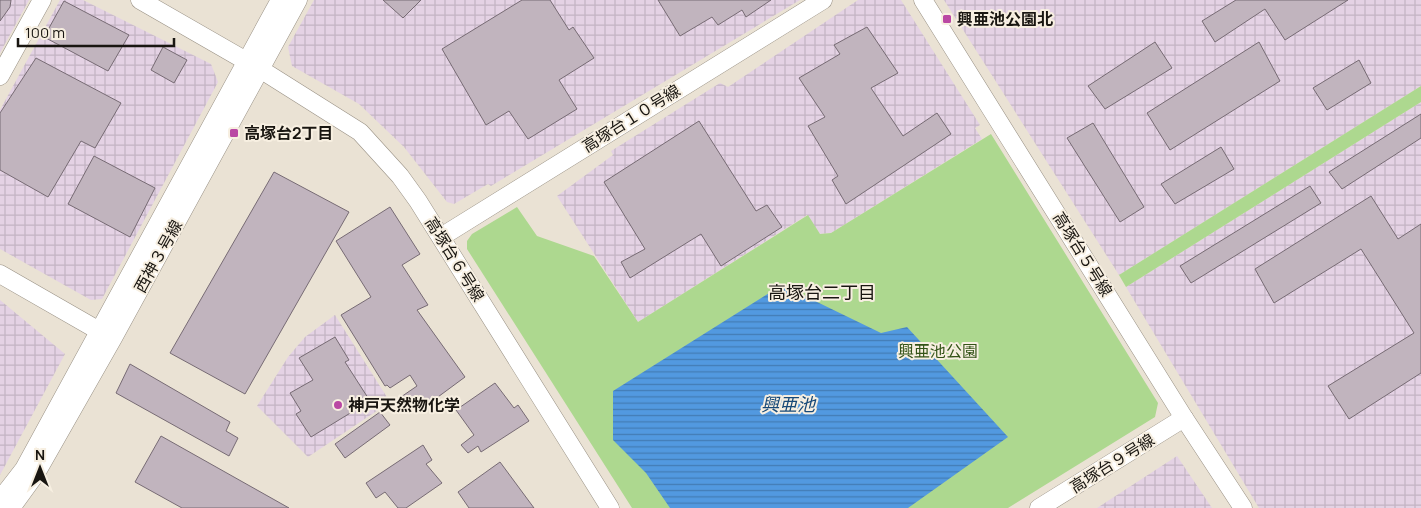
<svg xmlns="http://www.w3.org/2000/svg" width="1421" height="508" viewBox="0 0 1421 508" font-family="Manrope,'Noto Sans JP',sans-serif">
<style>
.industrial{fill:url(#industrial-grid)}
.green{fill:#add88f}
.water{fill:url(#water-rules)}
.building{fill:#c1b4be;stroke:#776b74}
.lines{fill:none;stroke-linecap:round;stroke-linejoin:round}
.secondary-casing{stroke:#989084;stroke-width:19}
.secondary{stroke:#fff;stroke-width:18}
.poi-dot{fill:#ba48a4;stroke:#f7efe1;stroke-width:2}
.labels{text-anchor:middle;dominant-baseline:central;stroke-width:4;stroke-linejoin:round;paint-order:stroke}
.poi-label{font-size:16px;font-weight:bold;fill:#191611;stroke:#f7efe1;text-anchor:start}
.street-label{font-size:16px;fill:#191611;stroke:#f7efe1}
.park-label{font-size:16px;fill:#335317;stroke:#f7efe1}
.neighbourhood-label{font-size:18px;fill:#191611;stroke:#f7efe1}
.water-label{font-size:18px;font-style:italic;fill:#174978;stroke:#f7efe1}
</style>
<defs>
<pattern id="industrial-grid" width="8" height="8" patternUnits="userSpaceOnUse" patternTransform="scale(1.25)"><rect width="8" height="8" fill="#e4d2e4"/><path d="M0 4h8M4 0v8" fill="none" stroke="#c3b4c3"/></pattern>
<pattern id="water-rules" width="6" height="5" patternUnits="userSpaceOnUse" patternTransform="scale(1.25)"><rect width="6" height="5" fill="#5299e0"/><path d="M0 2.5h6" fill="none" stroke="#437cb4"/></pattern>
</defs>
<rect width="100%" height="100%" fill="#eae2d4"/>
<g class="industrial">
<path d="M0,0H29L0,53Z"/>
<path d="M60,0H83L211,64L218,82L102,299L91,300L0,249V110Z"/>
<path d="M314,0H800L491,186L488,184L454,204L447,202L404,147L359,104L292,66L288,47Z"/>
<path d="M858,0H901L980,125L975,128L982,139L831,233L820,234L807,215L638,322L557,196L613,155L611,151L720,83L728,87Z"/>
<path d="M944,0H1421V86L1119,275Z"/>
<path d="M1421,102V508H1259L1126,287Z"/>
<path d="M0,300L65,354L0,475Z"/>
<path d="M335,315L390,402L308,457L257,406L288,357L305,337Z"/>
<path d="M1177,456L1212,508H1097Z"/>
</g>
<g class="green">
<path d="M1421,86V102L1126,287L1119,275Z"/>
<path d="M991,134L1158,403L1155,417L1008,508H632L467,249V241L472,234L517,207L537,236L594,256L638,322L808,215L820,234L831,233Z"/>
</g>
<path class="water" d="M782,285L881,333L907,327L1008,437L908,508H670L646,473L613,440V391Z"/>
<g class="building">
<path d="M0,0H11L10,7L0,21Z"/>
<path d="M383,0H421L403,18Z"/>
<path d="M522,0H550L569,30L573,27L594,58L559,80L577,109L528,139L509,111L486,125L442,49Z"/>
<path d="M658,0H771L746,17L742,10L718,25L712,17L680,36Z"/>
<path d="M1236,0H1348L1285,40L1265,9L1215,42L1202,21Z"/>
<path d="M64,1L129,35L108,71L44,37Z"/>
<path d="M867,27L898,73L871,88L903,136L937,113L951,134L846,204L832,180L838,176L808,126L825,117L799,78L840,54L834,45Z"/>
<path d="M1155,42L1172,68L1105,109L1088,86Z"/>
<path d="M1259,42L1280,81L1170,150L1147,113Z"/>
<path d="M163,47L187,60L174,83L151,70Z"/>
<path d="M36,58L121,103L95,148L81,141L48,197L0,170V113Z"/>
<path d="M1359,60L1371,83L1327,110L1313,88Z"/>
<path d="M1421,114V138L1342,189L1329,172Z"/>
<path d="M699,121L756,211L767,205L782,227L721,266L701,234L630,278L621,262L645,249L604,182Z"/>
<path d="M1093,123L1144,207L1120,222L1067,138Z"/>
<path d="M1221,147L1234,169L1175,204L1161,184Z"/>
<path d="M94,156L155,188L130,237L68,204Z"/>
<path d="M274,172L349,212L245,394L170,353Z"/>
<path d="M1310,186L1321,203L1191,283L1180,266Z"/>
<path d="M1371,196L1398,239L1421,224V373L1349,419L1328,386L1414,333L1361,249L1274,303L1255,269Z"/>
<path d="M390,207L420,254L402,265L428,305L417,310L465,377L423,408L417,398L404,407L398,399L417,386L410,375L390,388L387,385L385,386L341,315L371,297L336,241Z"/>
<path d="M335,337L349,360L345,362L370,401L311,437L296,414L301,411L290,393L313,380L299,358Z"/>
<path d="M130,364L230,422L226,431L238,438L229,456L116,393Z"/>
<path d="M495,383L514,408L518,405L529,421L481,452L478,446L468,453L461,445L474,435L456,410Z"/>
<path d="M380,412L390,425L345,458L335,444Z"/>
<path d="M161,436L289,508H182L135,482Z"/>
<path d="M423,445L432,460L426,464L442,483L406,508H398L385,492L376,498L366,483Z"/>
<path d="M500,462L534,508H469L458,492Z"/>
</g>
<g class="lines">
<defs>
<g id="secondary">
<path d="M140,0L260,69L360,132L400,176L418,201L610,508"/>
<path d="M923,0L1184,418L1243,508"/>
<path d="M0,76L42,0"/>
<path d="M441,237L823,0"/>
<path d="M0,274L108,336"/>
<path d="M0,500L24,469L280,0"/>
<path d="M11,508L35,475L113,338L298,0"/>
<path d="M1039,508L1184,418"/>
</g>
</defs>
<use href="#secondary" class="secondary-casing"/>
<use href="#secondary" class="secondary"/>
</g>
<g class="poi-dot">
<rect x="942" y="14" width="10" height="10" rx="2.5"/>
<rect x="229" y="128" width="10" height="10" rx="2.5"/>
<circle cx="338" cy="405" r="5"/>
</g>
<g class="labels">
<g class="poi-label">
<text x="957" y="19">興亜池公園北</text>
<text x="244" y="133">高塚台2丁目</text>
<text x="348" y="405">神戸天然物化学</text>
</g>
<g class="street-label">
<text transform="translate(631 118) rotate(-32)">高塚台１０号線</text>
<text transform="translate(1083 254) rotate(58)">高塚台５号線</text>
<text transform="translate(158 256) rotate(-61)">西神３号線</text>
<text transform="translate(455 259) rotate(58)">高塚台６号線</text>
<text transform="translate(1112 463) rotate(-32)">高塚台９号線</text>
</g>
<g class="park-label">
<text x="938" y="351">興亜池公園</text>
</g>
<g class="neighbourhood-label">
<text x="822" y="292">高塚台二丁目</text>
</g>
<g class="water-label">
<text x="788" y="404">興亜池</text>
</g>
</g>
<g transform="translate(40 468)" stroke="#f7efe1" stroke-width="4" paint-order="stroke">
<path d="M0-4L9 19L0 12L-9 19Z" fill="#191611"/>
<text y="-8" font-size="14" font-weight="bold" text-anchor="middle" fill="#191611">N</text>
</g>
<path d="M18 38v8h156v-8" fill="none" stroke="#191611" stroke-width="2.5"/>
<text x="25" y="38" font-size="15" fill="#191611" stroke="#f7efe1" stroke-width="4" paint-order="stroke">100 m</text>
</svg>
